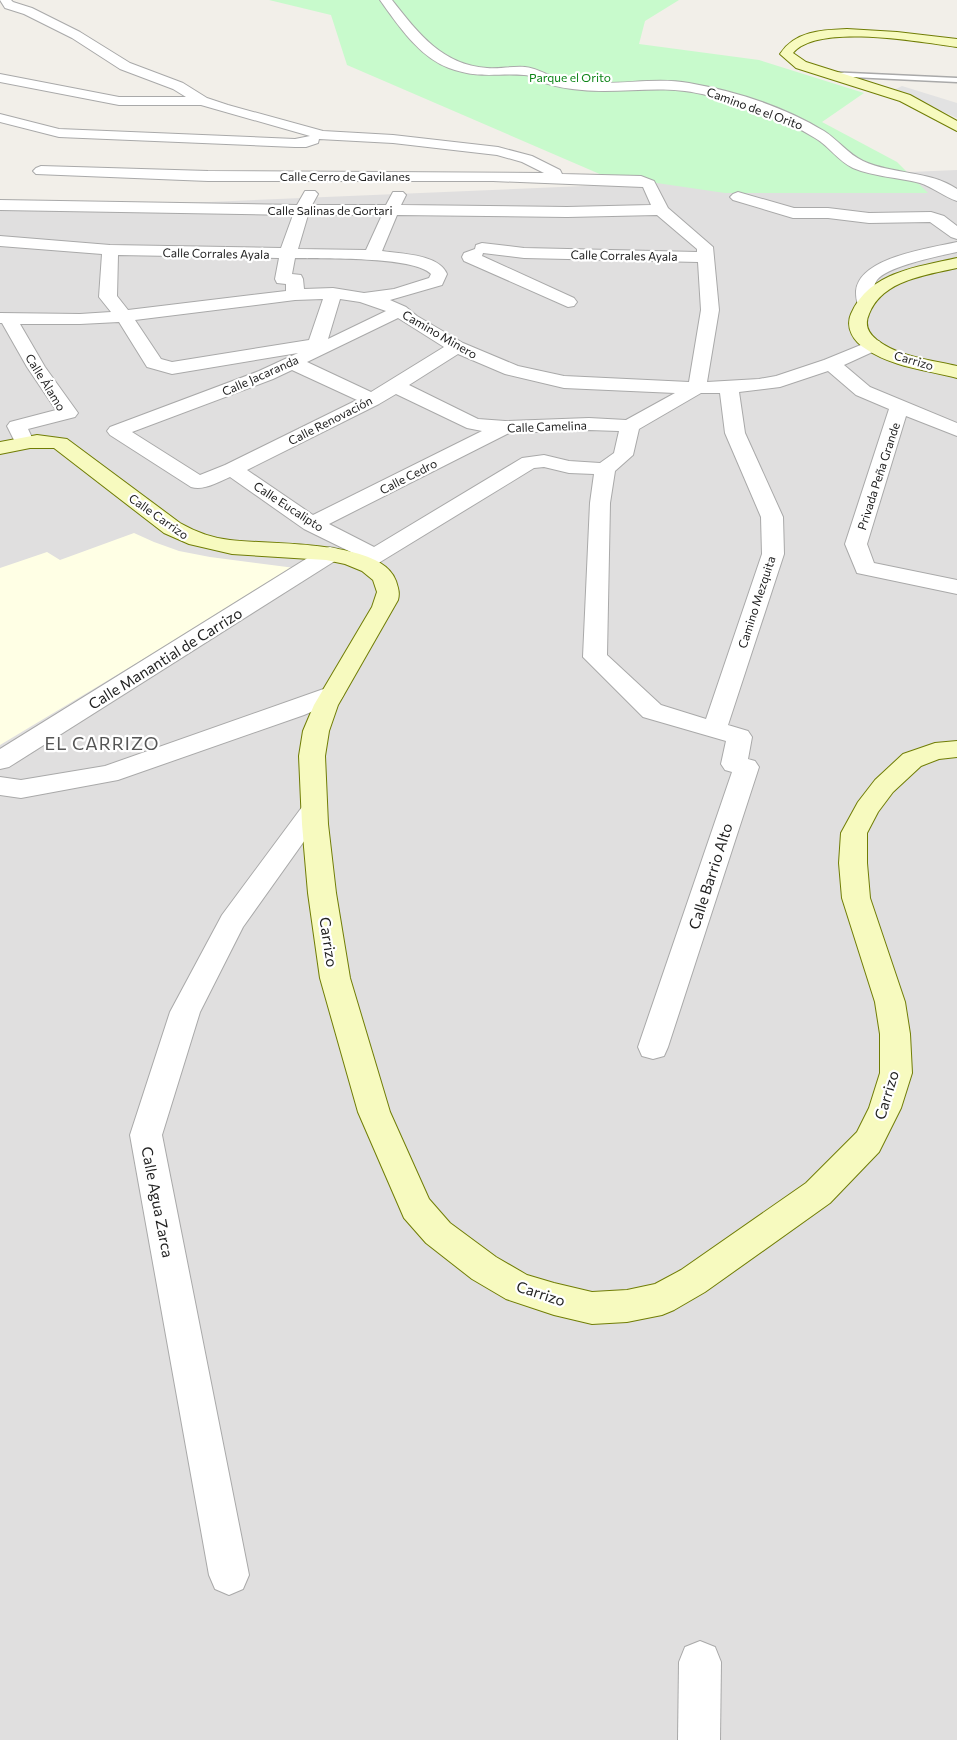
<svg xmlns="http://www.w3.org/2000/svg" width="957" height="1740" viewBox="0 0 957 1740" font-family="Commissioner,sans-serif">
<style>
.residential{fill:#e0dfdf}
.education{fill:#ffffe5}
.park{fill:#c8facc}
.parking{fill:#e2e2e2}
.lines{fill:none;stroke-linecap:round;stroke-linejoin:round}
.lane-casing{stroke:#a9a9a9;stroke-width:3}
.street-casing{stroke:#a9a9a9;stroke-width:2}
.secondary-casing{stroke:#707d05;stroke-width:2}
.lane{fill:#fff;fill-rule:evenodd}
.street{fill:#fff;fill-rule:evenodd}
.secondary{fill:#f7fabf;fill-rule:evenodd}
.labels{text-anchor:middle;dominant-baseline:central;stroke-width:4.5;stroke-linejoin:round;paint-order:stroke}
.far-park-label{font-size:12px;fill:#0c8416;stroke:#fff}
.far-street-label{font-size:12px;fill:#222;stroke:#fff}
.street-label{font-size:15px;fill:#222;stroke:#fff}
.quarter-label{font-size:18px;letter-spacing:1px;fill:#555;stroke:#fff}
</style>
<rect width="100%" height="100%" fill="#f2efe9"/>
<path class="residential" d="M957,170V1740H0V211Z"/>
<path class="education" d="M134,533L154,542L179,551L210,557L295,568L0,745V568L47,552L60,560Z"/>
<path class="park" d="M269,0H679L645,21L639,44L759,60L864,93L822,122L897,162L928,193H725L602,175L347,65L331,15Z"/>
<path class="parking" d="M902,86L957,103V118L894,90Z"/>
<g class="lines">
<defs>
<path id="lane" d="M828,72L957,78V82L831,76L827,74Z"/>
<g id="street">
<path d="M0,0H11L13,2L32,8L80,32L130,63L183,83L207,98L228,105L323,131L393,135L498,147L532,156L560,170L562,174L641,176L654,181L668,208L713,247L719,310L707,382L759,379L776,376L824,360L873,340L879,341L882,345L879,349L844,365L870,387L957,423V436L906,416L867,544L874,563L957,580V594L857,573L845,544L889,409L856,395L828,371L780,387L739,392L745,433L783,517L784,554L728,725L748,731L752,737L748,759L755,761L759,767L668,1047L664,1056L653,1059L642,1056L638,1047L732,772L725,770L721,764L726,741L643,717L583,657L590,503L594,474L569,473L544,467L534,468L372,567L364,569L356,567L353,562L359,556L304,529L230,477C218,482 204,491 191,487L110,435L107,431L110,427L259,371L298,353L172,374L147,367L119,322L80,324H20L45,367L78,413L75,417L28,429L34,442L31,446L24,448L17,446L7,426L10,422L56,410L27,367L2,323H0V313L80,314L111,312L99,297L102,254L0,246V236L110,245L281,248L293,215L0,210V200L297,205L305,191H315L318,194L312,205H386L393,192H403L406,195L401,205L567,207L651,205L643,187L493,181H208L36,174L33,171L36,168L41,166L208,171L544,173L522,162L497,155L393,143L319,139L318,143L306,147H295L59,137L0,122V114L59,129L295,139L310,136L201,105H119L0,82V74L119,97H186L173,89L120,69L72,38L24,14L5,8ZM308,215H382L366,250L298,249ZM397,215L567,217L657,215L697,249V252L524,248L482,243L476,245L475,249L464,253L462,257L464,261L568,307L574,306L577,302L574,298L482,256L483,253L524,258L698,262L701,310L689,382L564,376L518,366L463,343L417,316L406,307L390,300L442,285L447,274C439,254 401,254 382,251ZM118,255L279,258L275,279L277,283L286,284V291L128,310L117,296ZM295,258C322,259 414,256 431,274L429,278L394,289L364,293L333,288L304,289L303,279L301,275L292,274ZM323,299L309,340L172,362L161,359L135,320L295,300ZM340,299L360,302L386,311L328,339ZM398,318L444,347L371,392L307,362ZM458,354L505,374L564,388L675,393L626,420L589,418L505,421L478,419L409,385ZM292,370L357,400L225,465L200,475L132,432L273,379ZM701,393H720L725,433L761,517L762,554L706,719L661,705L607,655L610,503L615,471L633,455L639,429ZM396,394L467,428L482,431L313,515L247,470L379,404ZM589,430L619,431L614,453L600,463L569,461L544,455L522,458L374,547L329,524L509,433Z"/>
<path d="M380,0H392C418,33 442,65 487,68C500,69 512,66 525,67C535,68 544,73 553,77C563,80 573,82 583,82C619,86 653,77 689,83C735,91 784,107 824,131C838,140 848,154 863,161C893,175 929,170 957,189V201C944,197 933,187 920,183C898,177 874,177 853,168C838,161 829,146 815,138C781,117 741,103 702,94C659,84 624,94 582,90C569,89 557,87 545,83C538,80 531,75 524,75C495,73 479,79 449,68C419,57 398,25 380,0Z"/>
<path d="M738,192L794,208H828L869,213L931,212L944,216L957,226V239L951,237L930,222L869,223L828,218H793L733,200L730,197L733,194Z"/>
<path d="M957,242V252C939,256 888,266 877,280C871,288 876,298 871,306L865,307L859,306C856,301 856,296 856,291C859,257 931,248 957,242Z"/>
<path d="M330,547L338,549L341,554L338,559L9,767L0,769V749L322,549Z"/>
<path d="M332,686L341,689L344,694L341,699L304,715L118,780L21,798L0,795V777L21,780L105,766Z"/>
<path d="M314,800L323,803L327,809L243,927L200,1012L162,1135L249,1575L243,1589L229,1595L215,1589L209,1575L130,1135L170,1012L222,915L305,803Z"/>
<path d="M700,1641L715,1647L721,1662L720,1740H678L679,1662L685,1647Z"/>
</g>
<g id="secondary">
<path d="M847,29L897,32L957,39V47C921,42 817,23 793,53L806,62L910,95L957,121V131L900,101L796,68L780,54C795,31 822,30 847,29Z"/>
<path d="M957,258V268C926,275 882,280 869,314C864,325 868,333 877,340C899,357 931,360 957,366V378C927,370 892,367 866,349C854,342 845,328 851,314C869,272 917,267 957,258Z"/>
<path d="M37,435L67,439L180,523C196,532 212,538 230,540C267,545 382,539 396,581C398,588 400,592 398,600L338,705L329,731L325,756L328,824L336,893L350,978L390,1112L429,1199L450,1223L496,1257L527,1275L554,1283L592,1292L627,1290L655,1284L681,1270L806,1183L857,1132L869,1108L880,1073V1034L875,1002L842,898L839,863L841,833L858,802L875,780L903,754L935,743L957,741V757L939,759L921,766L893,792L878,812L867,833V863L870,898L905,1002L910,1034L912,1073L901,1108L879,1152L830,1203L705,1292L674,1310L662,1315L627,1322L592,1324L554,1315L506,1299L472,1279L426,1243L404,1218L358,1112L320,978L308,893L302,824L299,756L303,731L314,705L372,607L377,592L373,580L362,571L345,564L326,560L232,554L189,544L164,533L54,448H30L0,454V442Z"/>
</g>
</defs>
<use href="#lane" class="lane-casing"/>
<use href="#street" class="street-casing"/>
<use href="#secondary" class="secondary-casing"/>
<use href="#lane" class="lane"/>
<use href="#street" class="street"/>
<use href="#secondary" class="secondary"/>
</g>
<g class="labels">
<g class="far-park-label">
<text x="570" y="77">Parque el Orito</text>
</g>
<g class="far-street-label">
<text transform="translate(755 108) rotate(20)">Camino de el Orito</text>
<text x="345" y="176">Calle Cerro de Gavilanes</text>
<text x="330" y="210">Calle Salinas de Gortari</text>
<text transform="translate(216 253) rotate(1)">Calle Corrales Ayala</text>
<text transform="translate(624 255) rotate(1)">Calle Corrales Ayala</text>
<text transform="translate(440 334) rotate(30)">Camino Minero</text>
<text transform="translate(914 360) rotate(16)">Carrizo</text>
<text transform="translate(260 375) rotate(-24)">Calle Jacaranda</text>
<text transform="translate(46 382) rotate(58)">Calle Álamo</text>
<text transform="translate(330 420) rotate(-27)">Calle Renovación</text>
<text transform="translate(547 426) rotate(-2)">Calle Camelina</text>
<text transform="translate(408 476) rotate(-27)">Calle Cedro</text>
<text transform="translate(878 476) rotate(-72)">Privada Peña Grande</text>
<text transform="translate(289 506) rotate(33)">Calle Eucalipto</text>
<text transform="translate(159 516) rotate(35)">Calle Carrizo</text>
<text transform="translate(756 602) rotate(-72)">Camino Mezquita</text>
</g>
<g class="street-label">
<text transform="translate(165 658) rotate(-32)">Calle Manantial de Carrizo</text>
<text transform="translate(710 876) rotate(-72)">Calle Barrio Alto</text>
<text transform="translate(329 942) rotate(81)">Carrizo</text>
<text transform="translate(886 1095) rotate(-73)">Carrizo</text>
<text transform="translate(158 1202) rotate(79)">Calle Agua Zarca</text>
<text transform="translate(541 1293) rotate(18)">Carrizo</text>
</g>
<g class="quarter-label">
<text x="102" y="743">EL CARRIZO</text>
</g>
</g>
</svg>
